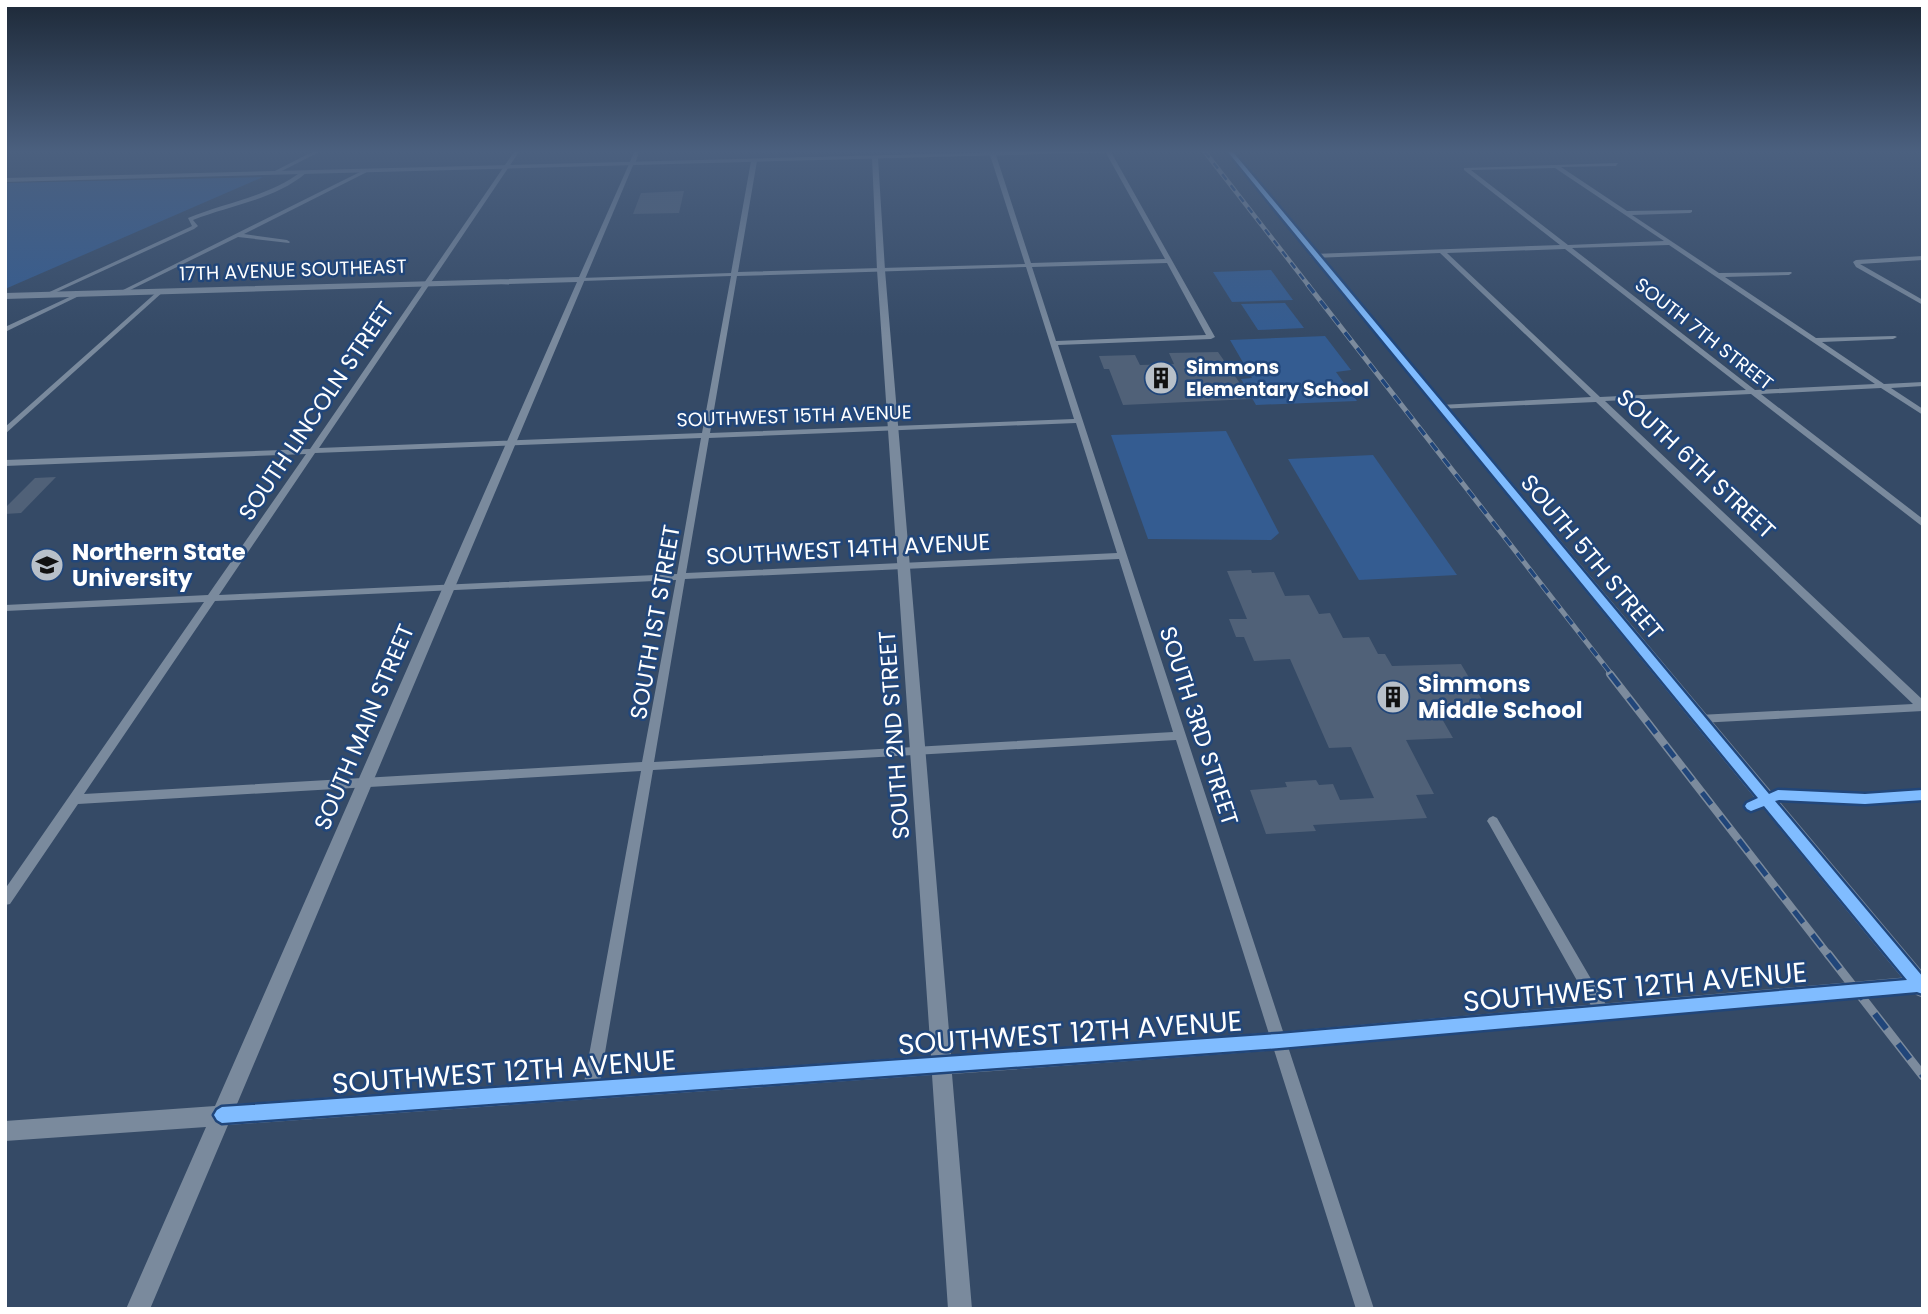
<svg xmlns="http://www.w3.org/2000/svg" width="1928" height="1314" viewBox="0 0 1928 1314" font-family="Poppins,sans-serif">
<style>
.green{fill:#345c91}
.building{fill:#506178}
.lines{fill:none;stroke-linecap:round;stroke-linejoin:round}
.minor{fill:#7a8a9d;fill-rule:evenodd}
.tertiary{fill:#7a8a9d;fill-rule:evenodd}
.secondary{fill:#768599;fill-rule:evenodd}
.rail-far3-casing{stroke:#7c8b9d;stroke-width:4.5}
.rail-far2-casing{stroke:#7c8b9d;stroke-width:5}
.rail-far1-casing{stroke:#7c8b9d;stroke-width:8}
.rail-casing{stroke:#7c8b9d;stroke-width:9}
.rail-far3{stroke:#21467a;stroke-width:2.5;stroke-dasharray:7;stroke-linecap:butt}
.rail-far2{stroke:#21467a;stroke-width:3.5;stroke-dasharray:10;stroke-linecap:butt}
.rail-far1{stroke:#21467a;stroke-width:5;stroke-dasharray:15;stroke-linecap:butt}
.rail{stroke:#21467a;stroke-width:6;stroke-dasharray:19;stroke-linecap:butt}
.cycleway-casing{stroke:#21467a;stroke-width:5}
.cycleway{fill:#80bcff;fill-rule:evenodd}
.labels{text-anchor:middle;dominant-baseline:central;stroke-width:5;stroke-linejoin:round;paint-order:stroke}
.far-street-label{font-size:19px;fill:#fff;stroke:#21467a}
.far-poi-label{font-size:19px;font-weight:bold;fill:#fff;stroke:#21467a;text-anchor:start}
.street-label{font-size:23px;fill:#fff;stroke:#21467a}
.poi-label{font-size:23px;font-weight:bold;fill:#fff;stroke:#21467a;text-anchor:start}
.near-street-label{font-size:28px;fill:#fff;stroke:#21467a}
</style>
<rect width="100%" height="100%" fill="#354a66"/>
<g class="green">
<path d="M263,177L5,289V183Z"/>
<path d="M1271,270L1293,300L1232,302L1213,272Z"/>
<path d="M1285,303L1304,328L1258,330L1241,304Z"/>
<path d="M1325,336L1351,370L1336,372L1357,401L1256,405L1241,379L1252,378L1230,340Z"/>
<path d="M1226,431L1279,533L1271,540L1148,539L1111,435Z"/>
<path d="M1373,455L1457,575L1359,580L1288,459Z"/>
</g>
<g class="building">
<path d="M684,191L679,213L633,214L641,193Z"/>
<path d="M1218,352L1251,399L1123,405L1109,369H1104L1099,356L1135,355L1140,365L1174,364L1169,353Z"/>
<path d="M56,477L21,513L5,514V508L35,478Z"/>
<path d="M1251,570L1252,573L1274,572L1285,596L1309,595L1319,614L1330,613L1343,638L1369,637L1378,654H1385L1392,666L1461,664L1487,708L1437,710L1453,738L1406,740L1434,794L1416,795L1427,818L1313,825L1316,831L1266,834L1250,790L1287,787L1285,782L1316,780L1319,785L1333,784L1340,800L1374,798L1351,747L1329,748L1290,659L1254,661L1244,637H1236L1229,619H1247L1227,571Z"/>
</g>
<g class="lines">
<g class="minor">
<path d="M312,152H319L276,174L271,173Z"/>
<path d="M514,152H519L319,448L702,433L731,276L582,281L579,279L580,278L731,273L751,161L754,159L757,161L738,272L1025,264L990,155L993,153L996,155L1031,263L1165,259L1106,153L1111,152L1215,337L1211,339L1058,345L1374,1309H1356L1176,740L653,770L599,1088L596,1093L591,1095L586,1093L583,1088L641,771L78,804L10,904L5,905V889L204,602L5,611V605L208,595L306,454L5,466V460L310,449ZM1167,263L1206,335L1056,341L1032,267ZM1026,267L1074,419L710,433L737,276ZM1076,423L1117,553L686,573L709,438ZM701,438L677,574L219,595L315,453ZM1119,559L1173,732L654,762L685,579ZM676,580L642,762L84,794L215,601Z"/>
<path d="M634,152H639L635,164L632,166L629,164Z"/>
<path d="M1618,163L1616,166L1561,167L1627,211L1692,210V212L1690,213L1632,215L1719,273L1791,272L1792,273L1789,275L1725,277L1816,338L1895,336L1897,337L1893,339L1822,342L1884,384L1923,382V386L1891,388L1923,409V415L1881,388L1761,394L1923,519V527L1751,394L1605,401L1923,700V711L1699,723L1695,722L1693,719L1695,716L1699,715L1913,704L1596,402L1437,409V405H1440L1591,397L1440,253L1313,258L1310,256L1313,254L1560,245L1464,170V168ZM1555,168L1664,241L1568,245L1471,170ZM1669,245L1875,384L1755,390L1572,248ZM1565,249L1746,390L1600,397L1447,253Z"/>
<path d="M364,170L369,171L244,234L287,240L290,242L289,243L238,237L124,293L119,292Z"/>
<path d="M301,172L306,173C274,200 231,205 193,220L198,226L194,229L48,296L43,295L190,227L192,226L188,218C226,202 267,197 301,172Z"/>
<path d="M1923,256V260L1860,264L1923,300V305L1856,267L1853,262L1856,260Z"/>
<path d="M159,290L164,291L5,434V427Z"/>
<path d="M78,293L83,294L5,332V327Z"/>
<path d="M1493,816L1497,818L1608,1008L1610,1013L1608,1018L1603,1020L1598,1018L1489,824L1487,821L1489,818Z"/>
</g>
<path class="tertiary" d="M875,156L878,158L885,270L951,1055L1279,1032L1920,976L1923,978V992L1279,1050L952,1074L972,1309H948L932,1075L228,1125L150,1309H126L206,1127L5,1141V1121L215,1106L577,282L5,299V293L579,277L629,164L634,163L237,1104L931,1056L877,270L872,158Z"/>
<g class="secondary">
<path d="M1007,152H1119L5,182V178Z"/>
<path d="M1226,152H1234L1923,972V998L1916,995Z"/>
</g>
<defs>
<path id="rail-far3" d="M1205,152L1309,286"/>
<path id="rail-far2" d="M1308,285L1612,675"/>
<path id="rail-far1" d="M1610,674L1829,956"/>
<path id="rail" d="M1828,954L1923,1076"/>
</defs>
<use href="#rail-far3" class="rail-far3-casing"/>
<use href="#rail-far2" class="rail-far2-casing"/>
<use href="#rail-far1" class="rail-far1-casing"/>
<use href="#rail" class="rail-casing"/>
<use href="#rail-far3" class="rail-far3"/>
<use href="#rail-far2" class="rail-far2"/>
<use href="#rail-far1" class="rail-far1"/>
<use href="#rail" class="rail"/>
<defs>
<path id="cycleway" d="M1228,152H1233L1769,794L1778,790L1865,794L1923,790V800L1865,804L1779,800L1775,801L1923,977V994L1917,992L1279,1048L222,1123L217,1120L214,1115L217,1110L222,1107L1279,1034L1907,980L1764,806L1751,811L1747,809L1745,806L1747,803L1758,798Z"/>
</defs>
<use href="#cycleway" class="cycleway-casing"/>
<use href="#cycleway" class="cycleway"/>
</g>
<linearGradient id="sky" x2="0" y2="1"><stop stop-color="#1d2938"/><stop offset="0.45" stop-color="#4b607f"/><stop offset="1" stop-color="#4b607f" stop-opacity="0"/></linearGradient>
<rect width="1928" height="336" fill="url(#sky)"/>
<defs>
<symbol id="building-disc" viewBox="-11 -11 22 22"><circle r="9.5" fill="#b8c0c9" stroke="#21467a"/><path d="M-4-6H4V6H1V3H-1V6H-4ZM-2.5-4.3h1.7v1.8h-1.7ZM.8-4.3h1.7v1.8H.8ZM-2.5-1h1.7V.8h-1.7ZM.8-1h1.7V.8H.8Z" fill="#111"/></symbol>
<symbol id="university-disc" viewBox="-11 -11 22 22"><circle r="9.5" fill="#b8c0c9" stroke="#21467a"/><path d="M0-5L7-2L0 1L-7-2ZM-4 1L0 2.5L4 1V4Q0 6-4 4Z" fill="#111"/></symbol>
</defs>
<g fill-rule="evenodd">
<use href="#building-disc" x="1142" y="359" width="38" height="38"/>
<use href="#university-disc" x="28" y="546" width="38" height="38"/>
<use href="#building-disc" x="1374" y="678" width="38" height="38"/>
</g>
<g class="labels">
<g class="far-street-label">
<text transform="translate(293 270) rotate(-2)">17TH AVENUE SOUTHEAST</text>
<text transform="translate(1704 334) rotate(38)">SOUTH 7TH STREET</text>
<text transform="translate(794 416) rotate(-2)">SOUTHWEST 15TH AVENUE</text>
</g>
<g class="far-poi-label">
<text x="1186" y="367">Simmons<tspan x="1186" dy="22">Elementary School</tspan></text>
</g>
<g class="street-label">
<text transform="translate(316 411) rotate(-56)">SOUTH LINCOLN STREET</text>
<text transform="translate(1696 464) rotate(43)">SOUTH 6TH STREET</text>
<text transform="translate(848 549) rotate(-3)">SOUTHWEST 14TH AVENUE</text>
<text transform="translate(1592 557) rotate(50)">SOUTH 5TH STREET</text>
<text transform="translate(655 622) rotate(-80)">SOUTH 1ST STREET</text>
<text transform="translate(1199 726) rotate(72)">SOUTH 3RD STREET</text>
<text transform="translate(364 727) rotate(-67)">SOUTH MAIN STREET</text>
<text transform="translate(894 735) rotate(-94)">SOUTH 2ND STREET</text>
</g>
<g class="poi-label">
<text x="72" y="552">Northern State<tspan x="72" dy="26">University</tspan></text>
<text x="1418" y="684">Simmons<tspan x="1418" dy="26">Middle School</tspan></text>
</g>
<g class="near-street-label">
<text transform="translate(1635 987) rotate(-5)">SOUTHWEST 12TH AVENUE</text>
<text transform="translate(1070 1033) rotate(-4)">SOUTHWEST 12TH AVENUE</text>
<text transform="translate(504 1072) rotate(-4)">SOUTHWEST 12TH AVENUE</text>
</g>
</g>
<rect width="1928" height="1314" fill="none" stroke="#ffffff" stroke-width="14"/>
</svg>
